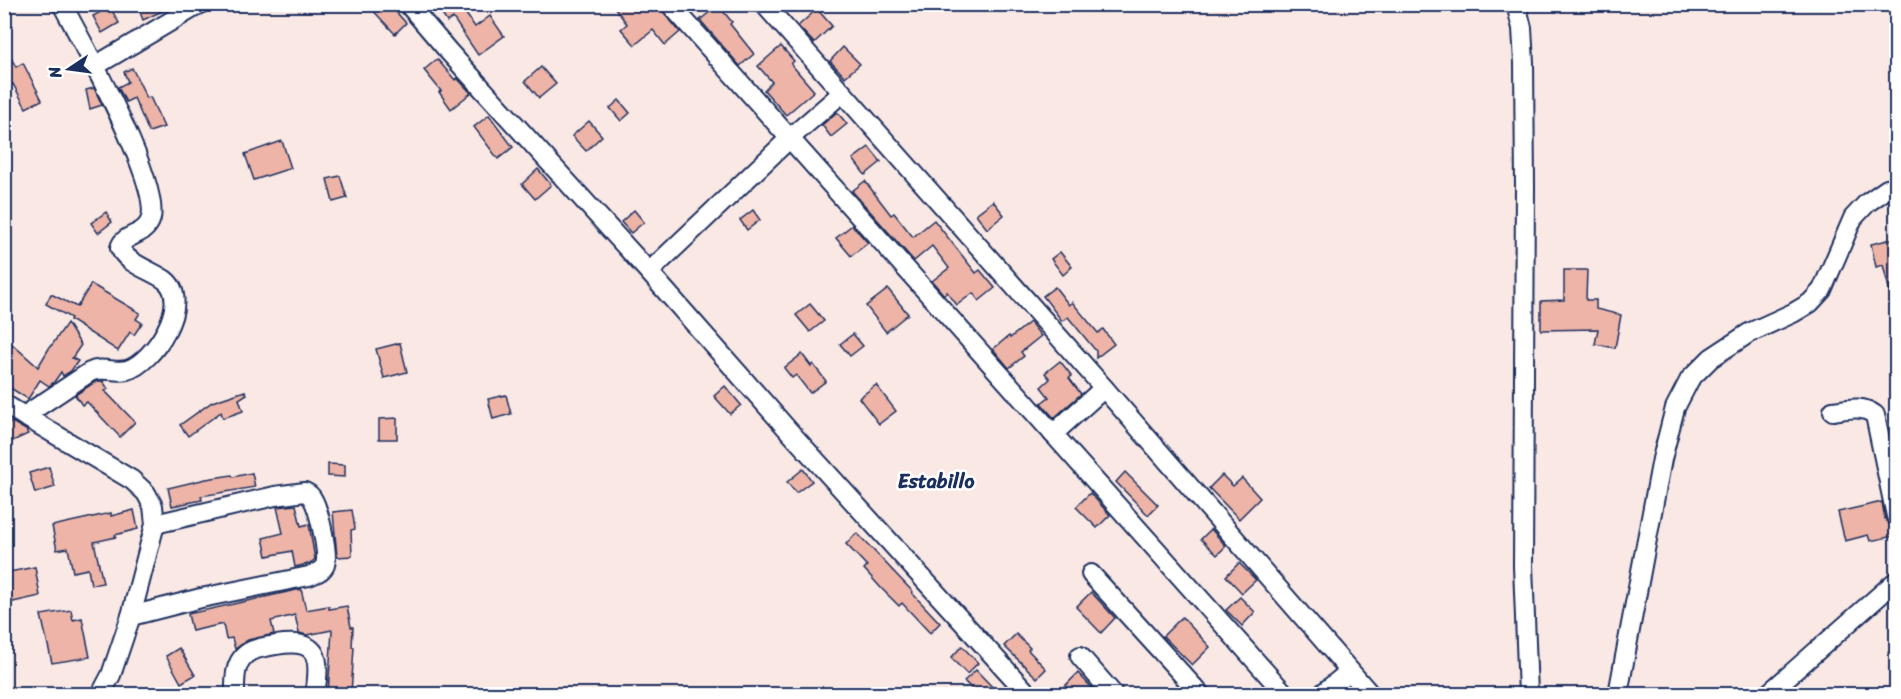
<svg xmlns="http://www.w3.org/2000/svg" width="1901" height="699" viewBox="0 0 1901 699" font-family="Sriracha,sans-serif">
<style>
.building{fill:#edb4a7;stroke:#1b2f5e;stroke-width:1.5}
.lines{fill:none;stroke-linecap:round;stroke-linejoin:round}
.minor-casing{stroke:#1b2f5e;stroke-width:22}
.minor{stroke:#fff;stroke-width:18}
.labels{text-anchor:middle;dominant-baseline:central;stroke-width:5;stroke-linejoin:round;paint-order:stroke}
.neighbourhood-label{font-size:20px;font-weight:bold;fill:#1b2f5e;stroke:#fff}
</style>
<rect width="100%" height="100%" fill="#fae8e5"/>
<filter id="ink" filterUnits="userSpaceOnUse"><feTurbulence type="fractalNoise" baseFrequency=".0167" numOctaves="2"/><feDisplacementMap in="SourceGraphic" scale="12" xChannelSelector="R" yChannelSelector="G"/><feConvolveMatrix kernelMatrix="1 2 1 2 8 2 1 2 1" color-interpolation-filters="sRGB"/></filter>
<g filter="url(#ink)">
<g class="building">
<path d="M137,4H177L143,20Z"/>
<path d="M367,4H389L406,23L395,34Z"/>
<path d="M435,4H472L464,11L475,27L490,16L504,36L478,55L453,18L447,22Z"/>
<path d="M612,4H657L680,32L665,45L653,30L635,45L621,29L627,24Z"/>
<path d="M718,5L732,22L730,24L754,54L740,66L700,20Z"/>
<path d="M110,7L119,23L102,33L93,16Z"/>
<path d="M817,9L832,26L814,43L798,26Z"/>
<path d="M4,45L16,67L23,63L42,100L26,108L13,84L12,85L7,76H4Z"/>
<path d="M781,46L794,61L791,64L814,91L786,115L764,90L772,82L758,66Z"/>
<path d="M843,47L860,64L845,77L830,61Z"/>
<path d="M437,59L455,80L457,78L471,93L451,109L439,92L441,91L424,70Z"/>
<path d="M541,67L556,84L539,98L525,81Z"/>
<path d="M132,68L147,98L150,97L164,127L149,132L134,98L126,102L118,87L128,82L124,72Z"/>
<path d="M94,88L102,105L90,109L86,90Z"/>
<path d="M619,100L630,113L621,121L610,108Z"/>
<path d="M837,112L847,124L831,137L822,125Z"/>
<path d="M489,115L513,147L498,159L474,127Z"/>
<path d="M589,121L602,136L586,151L572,136Z"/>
<path d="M282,141L291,168L254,180L245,154Z"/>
<path d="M869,147L881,162L865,175L853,159Z"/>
<path d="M538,169L551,185L535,199L522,184Z"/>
<path d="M340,176L347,198L333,202L327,179Z"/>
<path d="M865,181L891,215L894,213L913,237L934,220L976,273L980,270L995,288L979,301L973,293L957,305L947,292L944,295L932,281L949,268L932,246L914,261L852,191Z"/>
<path d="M993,201L1004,215L987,229L976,214Z"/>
<path d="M634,210L644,222L631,233L621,222Z"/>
<path d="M753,210L760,220L747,230L740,220Z"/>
<path d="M106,212L112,222L98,233L91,223Z"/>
<path d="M852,225L868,243L851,256L836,238Z"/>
<path d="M1896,238V299L1892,300L1883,265L1876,267L1871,244Z"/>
<path d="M1060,252L1072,267L1063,275L1051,259Z"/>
<path d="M1564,270H1587L1586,300H1596V309L1621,315L1615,348L1595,344L1598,329L1541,330V301L1564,300Z"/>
<path d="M91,284L140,313L136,319L142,323L134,335L130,332L118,351L70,320L71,318L46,304L51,294L77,307Z"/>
<path d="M1055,287L1069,305L1072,302L1098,333L1103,329L1114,344L1096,358V351L1068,317L1062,321L1043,296Z"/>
<path d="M888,289L908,314L886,332L866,306Z"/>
<path d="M810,304L824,321L810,332L796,315Z"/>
<path d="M1030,322L1041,336L1021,352L1024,356L1009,368L993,349L1009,336L1010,338Z"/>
<path d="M67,323L81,345L72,358L78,361L71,371L63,376L61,372L54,382L49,386L40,380L28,399L4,384V337L38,367L51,345H52Z"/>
<path d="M853,334L863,346L850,356L840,344Z"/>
<path d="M400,343L407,372L384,378L376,349Z"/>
<path d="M802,354L811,366L813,364L826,381L810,393L796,375L792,378L784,368Z"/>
<path d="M1060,361L1072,376L1069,378L1081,394L1054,418L1041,403L1049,397L1041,387L1050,379L1045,373Z"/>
<path d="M100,381H103L108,389L105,391L135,422L120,437L87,402L82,405L75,395L95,382Z"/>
<path d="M876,385L896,411L879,424L859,398Z"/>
<path d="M725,386L741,405L730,414L714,396Z"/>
<path d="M245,391L247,394L239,399L243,411L223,418L221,412L188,436L180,425L212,402Z"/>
<path d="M506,395L511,414L493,419L488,399Z"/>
<path d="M397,418V439H379V419Z"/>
<path d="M12,422L26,430L28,434L4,445V425Z"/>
<path d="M328,464L345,465V477L328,476Z"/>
<path d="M49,467L55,487L35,493L29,473Z"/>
<path d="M803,469L812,481L796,493L787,482Z"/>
<path d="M1125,472L1158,505L1148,515L1116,482Z"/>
<path d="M252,473L255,487L201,496L202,500L172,506L168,488L206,479L232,475L233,477Z"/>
<path d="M1222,475L1233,486L1242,478L1260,498L1239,519L1209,488Z"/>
<path d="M1090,493L1110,515L1097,528L1076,507Z"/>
<path d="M1882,502L1885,519L1891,526L1894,536L1870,541L1868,535L1845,541L1838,512Z"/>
<path d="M296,505L301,526L309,524L315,559L311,563L295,567L292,551L267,556L263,538L283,533L277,507Z"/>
<path d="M134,510L138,529L115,535L116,537L94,542L103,583L91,585L88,569L73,572L68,548L57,550L52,526L111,513V516Z"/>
<path d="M352,510L355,529L351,530L352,556L337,557L333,512Z"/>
<path d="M1211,529L1226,546L1217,555L1201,539Z"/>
<path d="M857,533L913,592L912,593L940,623L930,633L902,603L899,606L881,588L864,569L867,566L846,544Z"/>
<path d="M1239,563L1256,580L1242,593L1226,576Z"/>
<path d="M35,567L40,596L4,604V573Z"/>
<path d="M301,589L306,610L329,606V609L347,606L351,627H353L352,647H354L351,694H328L332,630L307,635L299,633L295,615L271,621L274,634L248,640L235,649L232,638L226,639L223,624L192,631L188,614Z"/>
<path d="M1091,592L1115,618L1101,633L1076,607Z"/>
<path d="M1240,597L1255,612L1242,626L1226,610Z"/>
<path d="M71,610L73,620L82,618L90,657L52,663L41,615Z"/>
<path d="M1182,617L1210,647L1192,665L1163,636Z"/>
<path d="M1016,634L1030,648L1028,650L1046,669L1037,678L1004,646Z"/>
<path d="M962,646L978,663L967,674L951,658Z"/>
<path d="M179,648L195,675L181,683L166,656Z"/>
<path d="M976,670L999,694H977L964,681Z"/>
<path d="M1078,673L1092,688L1085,694H1072L1064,687Z"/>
</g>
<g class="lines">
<defs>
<g id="minor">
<path d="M408,4L449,52L649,272L789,431L1028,694"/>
<path d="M670,4L1285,694"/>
<path d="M764,4L1104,388L1370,694"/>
<path d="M1516,4L1522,28L1524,63L1525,187L1523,566L1528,694"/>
<path d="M95,66L200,4"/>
<path d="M649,272L790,138L842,93"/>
<path d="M4,404L132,480L146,493L153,506L155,524L131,616L111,675L101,694"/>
<path d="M1833,411C1848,409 1862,405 1875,415L1896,516"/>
<path d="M24,416L90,372C102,366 114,373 127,370C153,363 193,302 165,280C151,270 127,264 120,248C123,233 146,237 151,218C160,181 82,42 62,4"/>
<path d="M1053,434L1104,388"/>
<path d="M1091,574L1200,694"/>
<path d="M131,616L201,598L309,576C315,573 322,572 325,565C329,554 319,509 312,498C311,496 307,493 305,492L275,496L155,524"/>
<path d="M1080,656L1113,694"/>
<path d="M235,694C235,682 234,664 245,655C252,648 267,647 276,645C319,638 321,657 315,694"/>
<path d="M1322,694L1350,671"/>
<path d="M1618,694L1662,459L1675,408L1690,379L1711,358L1749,333L1793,313L1810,303L1822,290L1853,218L1867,203L1887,189L1896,187"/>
<path d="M1768,694L1896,581"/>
</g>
</defs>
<use href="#minor" class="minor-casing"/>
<use href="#minor" class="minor"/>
</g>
</g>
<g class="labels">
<g class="neighbourhood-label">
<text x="936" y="481">Estabillo</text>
</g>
</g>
<rect width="1901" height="699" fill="none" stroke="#fff" stroke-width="24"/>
<rect x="12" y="12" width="1877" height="675" fill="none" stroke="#1b2f5e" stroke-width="2" filter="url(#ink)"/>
<g transform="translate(69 69) rotate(257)" stroke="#ffffff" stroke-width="4.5" paint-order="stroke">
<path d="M0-4.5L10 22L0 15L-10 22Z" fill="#1b2f5e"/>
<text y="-9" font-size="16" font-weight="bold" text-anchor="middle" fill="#1b2f5e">N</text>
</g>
</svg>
